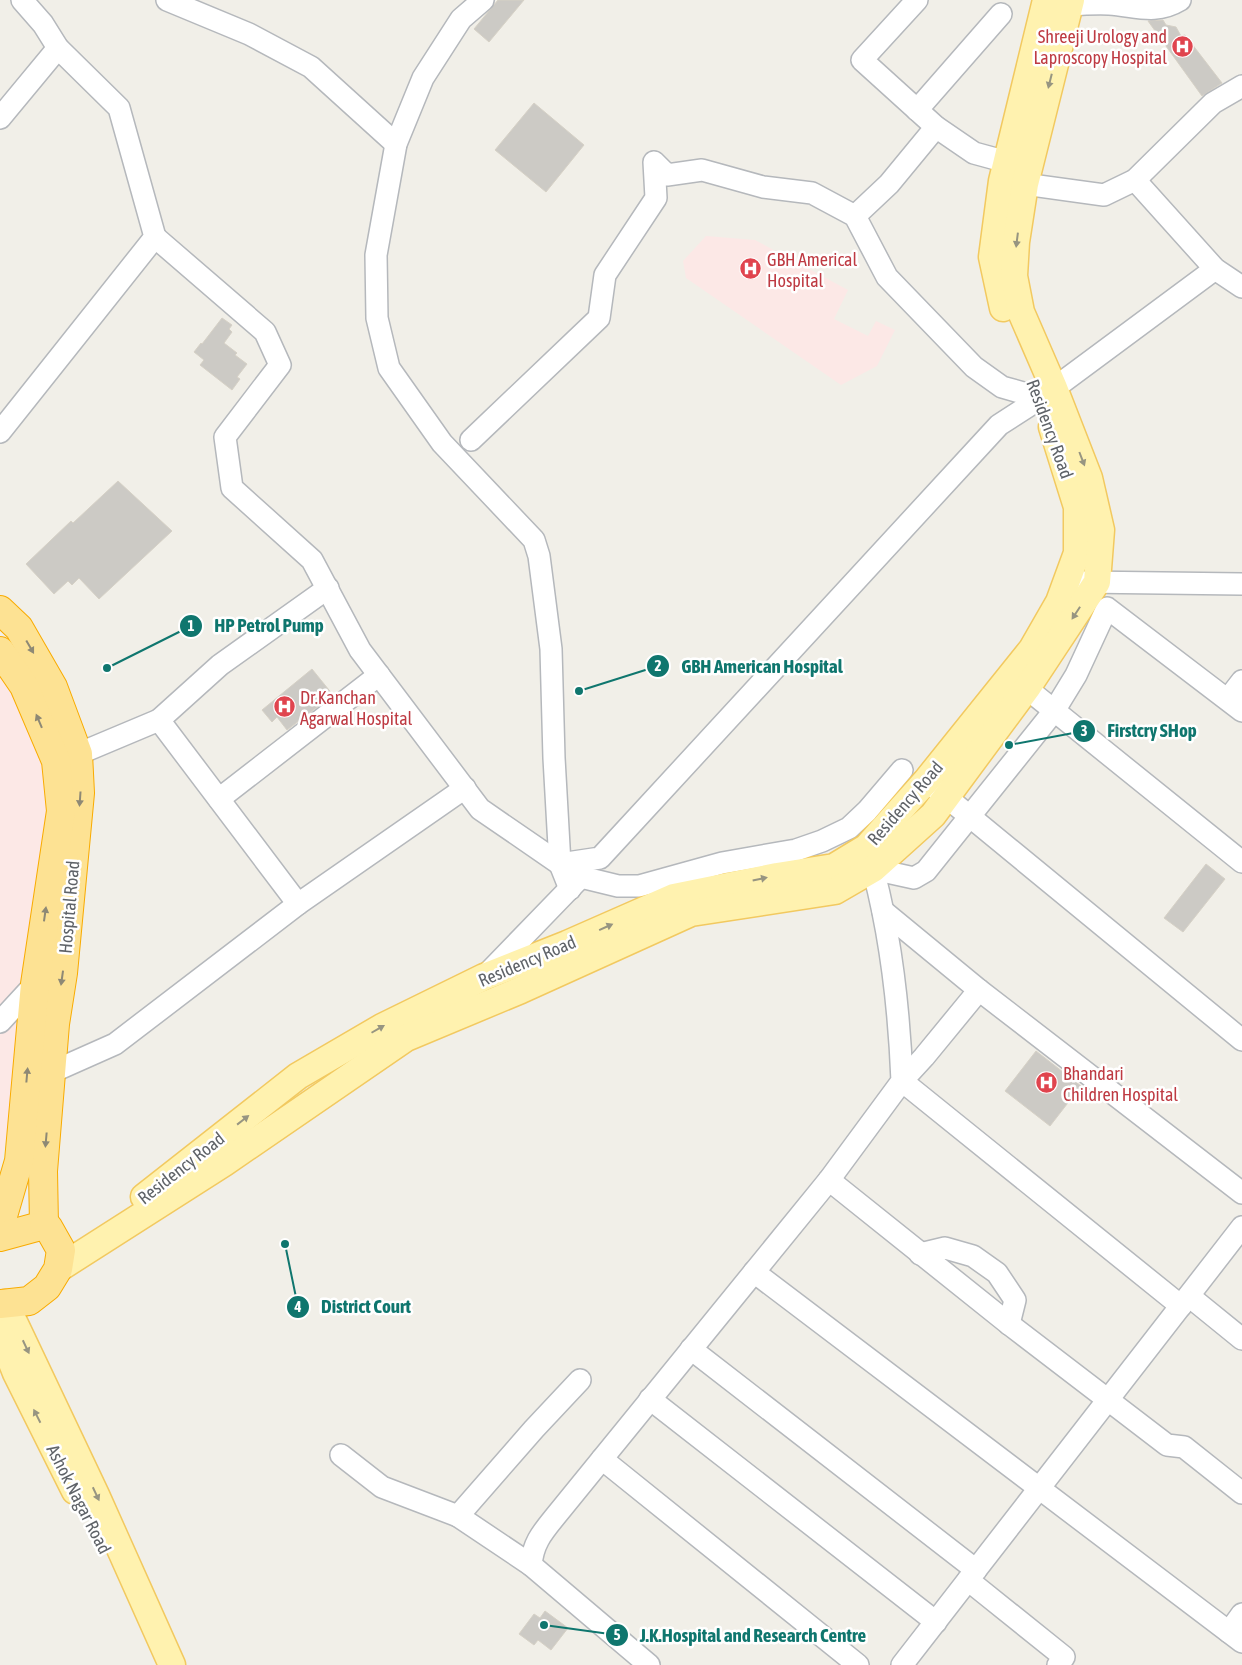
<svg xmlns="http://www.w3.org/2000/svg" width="1242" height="1665" viewBox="0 0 1242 1665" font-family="'Asap Condensed',sans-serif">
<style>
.medical{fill:#fce8e6}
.building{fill:#cccac5;stroke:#d6d1c6}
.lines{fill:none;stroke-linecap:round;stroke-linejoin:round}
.minor-casing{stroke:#b5b8bc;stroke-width:24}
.major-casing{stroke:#f2c960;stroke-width:29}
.highway-casing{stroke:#f9ab00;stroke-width:30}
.minor{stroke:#fff;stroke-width:21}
.major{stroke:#fff2af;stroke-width:26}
.highway{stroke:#fde293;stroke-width:28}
.oneway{fill:#979581}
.oneway2{fill:#8e8975}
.labels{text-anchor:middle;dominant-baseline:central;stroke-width:5;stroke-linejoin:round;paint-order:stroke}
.health-label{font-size:18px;fill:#be3a42;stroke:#fff;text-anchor:start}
.street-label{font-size:18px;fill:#5f6368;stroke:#fff}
.leader{fill:none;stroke:#0f766e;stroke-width:2}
.callout-dot{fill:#0f766e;stroke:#fff;stroke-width:2}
.mark-label{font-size:15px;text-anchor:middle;font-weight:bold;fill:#fff}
.callout-label{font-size:19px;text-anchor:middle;font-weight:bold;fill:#0f766e;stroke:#fff;stroke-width:5;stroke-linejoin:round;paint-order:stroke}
</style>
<rect width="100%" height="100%" fill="#f1efe8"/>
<g class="medical">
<path d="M706,236L755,240L848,290L834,319L868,336L876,321L895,330L877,366L841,385L686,278L683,261Z"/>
<path d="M0,669L43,757L48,825L6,1139L0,1165Z"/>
</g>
<g class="building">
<path d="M498,0H524L489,42L474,29Z"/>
<path d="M1163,20L1166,25L1176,27L1181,36L1185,35L1222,83L1202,96L1148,21Z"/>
<path d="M534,103L584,145L546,192L495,150Z"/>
<path d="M222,318L232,325L229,329L232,332L224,343L237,353L235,355L247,364L237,377L240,379L232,390L200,365L204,360L194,352L201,343L202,344Z"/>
<path d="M118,481L172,531L99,599L79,578L72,585L68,581L54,594L26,564L71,521L73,523Z"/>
<path d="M312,669L333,695L287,730L277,717L272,722L262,710Z"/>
<path d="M1206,864L1225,879L1183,932L1164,918Z"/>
<path d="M1036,1051L1081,1086L1050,1126L1005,1091Z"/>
<path d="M545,1611L568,1628L551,1650L538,1640L534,1645L519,1634L534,1614L540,1618Z"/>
</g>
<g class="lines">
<defs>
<g id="minor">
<path d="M167,0L249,34L311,67L396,144"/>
<path d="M483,0L461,19L423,78L396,144L376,255L377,318L389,368L442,443L534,540L539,556L551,649L554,758L560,864L570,889"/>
<path d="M917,0L862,60L936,127L974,153L1007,162"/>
<path d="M1055,6C1073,5 1092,3 1109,4C1137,6 1155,15 1180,0"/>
<path d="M917,110L1001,14"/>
<path d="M0,118L58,48"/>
<path d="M1135,180L1215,269L1242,287"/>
<path d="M1010,182L1104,195L1135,180L1213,103L1242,86"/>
<path d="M855,216L889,184L936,127"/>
<path d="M155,237L265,332L280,365L225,437L232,488L312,560L360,650L480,809L560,864L600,858L999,425L1041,398L1215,269"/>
<path d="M0,432L155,237L119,108L58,48L43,24L22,0"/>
<path d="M471,440L599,318L605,275L656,198L654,162L667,175L702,170L763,187L812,193L855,216L887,277L974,367L1002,387L1041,398"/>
<path d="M1082,582L1242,584"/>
<path d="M1015,679L1242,862"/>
<path d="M1228,699L1242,681"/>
<path d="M159,720L220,665L328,588"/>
<path d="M63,759L78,754L159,720L298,904L465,788"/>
<path d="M934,787L1242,1040"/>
<path d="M219,799L379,675"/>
<path d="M873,869L914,878L926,871L1054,711L1076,675L1107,608L1242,711"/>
<path d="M581,877L618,886H639L722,863L796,850L822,841L849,828L867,811L902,770"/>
<path d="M883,911L979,990L1242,1193"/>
<path d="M487,974L579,879"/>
<path d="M979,990L924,1057L902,1081L1181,1306"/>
<path d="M0,1022L35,984"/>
<path d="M52,1072L115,1044L298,904"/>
<path d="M829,1180L1009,1324L1167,1445L1184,1447L1242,1493"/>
<path d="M920,1254L945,1248L973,1256L997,1273L1015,1300L1009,1324"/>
<path d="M754,1272L1242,1642"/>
<path d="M1189,1296L1242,1339"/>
<path d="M691,1349L976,1570"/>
<path d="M650,1399L936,1622"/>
<path d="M341,1455L382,1487L458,1516"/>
<path d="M602,1459L858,1665"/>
<path d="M531,1565L458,1516L534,1429L580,1380"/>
<path d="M968,1580L1064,1657L1058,1665"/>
<path d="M1229,1632L1242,1614"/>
<path d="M649,1665L531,1565C533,1544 541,1534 554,1518L829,1180L902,1081C899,1006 890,927 869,855"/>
<path d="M902,1665L1242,1227"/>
</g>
<g id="major">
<path d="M1003,308L992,257L1002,181L1046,0"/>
<path d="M144,1197L298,1076L382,1027L484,977L567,944L674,897L777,876L834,867L867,847L926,781L1032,649L1059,602L1077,553V507L1052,427"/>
<path d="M58,1269L224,1163L406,1038L521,990L691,913L835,891L873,869L933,815L1027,688L1097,582L1101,530L1089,478L1054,388L1021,312L1014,276L1016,242L1025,184L1071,0"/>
<path d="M5,1303L96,1495L172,1665"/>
<path d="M0,1333L16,1373L75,1491"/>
</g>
<g id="highway">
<path d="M0,610L19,628L53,687L78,754L80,793L63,973L55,1024L43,1171L44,1225"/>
<path d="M0,651L24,686L56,761L61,811L35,984L19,1161L0,1226"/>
<path d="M0,1237L44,1225"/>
<path d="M0,1304L29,1301L47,1287L58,1269L61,1250L48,1227L44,1225"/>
</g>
</defs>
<use href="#minor" class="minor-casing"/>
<use href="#major" class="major-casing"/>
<use href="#highway" class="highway-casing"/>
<use href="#minor" class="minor"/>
<use href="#major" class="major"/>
<use href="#highway" class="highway"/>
</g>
<defs><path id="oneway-solid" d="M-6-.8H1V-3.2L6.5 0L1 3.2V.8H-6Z" transform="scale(1.25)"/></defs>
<g class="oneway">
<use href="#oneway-solid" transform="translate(1050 81) rotate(104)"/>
<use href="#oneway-solid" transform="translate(1017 240) rotate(97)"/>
<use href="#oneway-solid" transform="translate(1082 459) rotate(69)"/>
<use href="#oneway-solid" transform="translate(1076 613) rotate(123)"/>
<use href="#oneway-solid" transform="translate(760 879) rotate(-12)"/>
<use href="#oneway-solid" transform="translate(606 927) rotate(-24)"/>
<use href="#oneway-solid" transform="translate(378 1029) rotate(-30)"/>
<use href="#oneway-solid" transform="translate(243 1120) rotate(-38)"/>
<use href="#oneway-solid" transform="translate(26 1347) rotate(65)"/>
<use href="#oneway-solid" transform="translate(37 1416) rotate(-117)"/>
<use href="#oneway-solid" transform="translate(96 1494) rotate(65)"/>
</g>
<g class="oneway2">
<use href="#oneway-solid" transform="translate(30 647) rotate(60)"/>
<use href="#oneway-solid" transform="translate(39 721) rotate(-113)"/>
<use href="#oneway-solid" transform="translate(80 799) rotate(94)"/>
<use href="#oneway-solid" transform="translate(45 914) rotate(-82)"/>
<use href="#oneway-solid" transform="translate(62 978) rotate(98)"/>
<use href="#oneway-solid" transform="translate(27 1075) rotate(-85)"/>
<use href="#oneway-solid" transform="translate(46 1140) rotate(95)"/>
</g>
<defs>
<symbol id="hospital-disc" viewBox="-11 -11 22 22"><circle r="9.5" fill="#e0444e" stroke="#fff"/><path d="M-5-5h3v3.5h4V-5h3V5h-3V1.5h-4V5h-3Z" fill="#fff"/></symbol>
</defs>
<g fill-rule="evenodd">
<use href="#hospital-disc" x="1170" y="34" width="25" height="25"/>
<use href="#hospital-disc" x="738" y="256" width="25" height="25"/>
<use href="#hospital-disc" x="272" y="694" width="25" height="25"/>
<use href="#hospital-disc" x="1034" y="1070" width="25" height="25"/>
</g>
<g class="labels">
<g class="health-label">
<text x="1167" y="36" text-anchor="end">Shreeji Urology and<tspan x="1167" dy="21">Laproscopy Hospital</tspan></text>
<text x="767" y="259">GBH Americal<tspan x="767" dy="21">Hospital</tspan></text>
<text x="300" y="697">Dr.Kanchan<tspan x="300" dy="21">Agarwal Hospital</tspan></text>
<text x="1063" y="1073">Bhandari<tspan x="1063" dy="21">Children Hospital</tspan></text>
</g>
<g class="street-label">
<text transform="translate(1050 429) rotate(70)">Residency Road</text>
<text transform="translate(905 803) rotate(-49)">Residency Road</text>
<text transform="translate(69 907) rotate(-85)">Hospital Road</text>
<text transform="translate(527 961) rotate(-23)">Residency Road</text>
<text transform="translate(181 1168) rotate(-38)">Residency Road</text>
<text transform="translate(79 1499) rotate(63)">Ashok Nagar Road</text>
</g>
</g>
<path class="leader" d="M107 668L191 626M579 691L658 666M1009 745L1084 731M285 1244L298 1307M544 1625L617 1635"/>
<g class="callout-dot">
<circle cx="107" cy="668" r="5"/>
<circle cx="579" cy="691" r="5"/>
<circle cx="1009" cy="745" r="5"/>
<circle cx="285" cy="1244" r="5"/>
<circle cx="544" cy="1625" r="5"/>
<circle cx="191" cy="626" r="12"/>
<circle cx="658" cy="666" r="12"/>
<circle cx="1084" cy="731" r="12"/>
<circle cx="298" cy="1307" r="12"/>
<circle cx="617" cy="1635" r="12"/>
</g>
<g class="mark-label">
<text x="191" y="631">1</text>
<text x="658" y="671">2</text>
<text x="1084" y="736">3</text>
<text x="298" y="1312">4</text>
<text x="617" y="1640">5</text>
</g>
<g class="callout-label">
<text x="269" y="632">HP Petrol Pump</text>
<text x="762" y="673">GBH American Hospital</text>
<text x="1152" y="737">Firstcry SHop</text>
<text x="366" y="1313">District Court</text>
<text x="753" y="1642">J.K.Hospital and Research Centre</text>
</g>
</svg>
